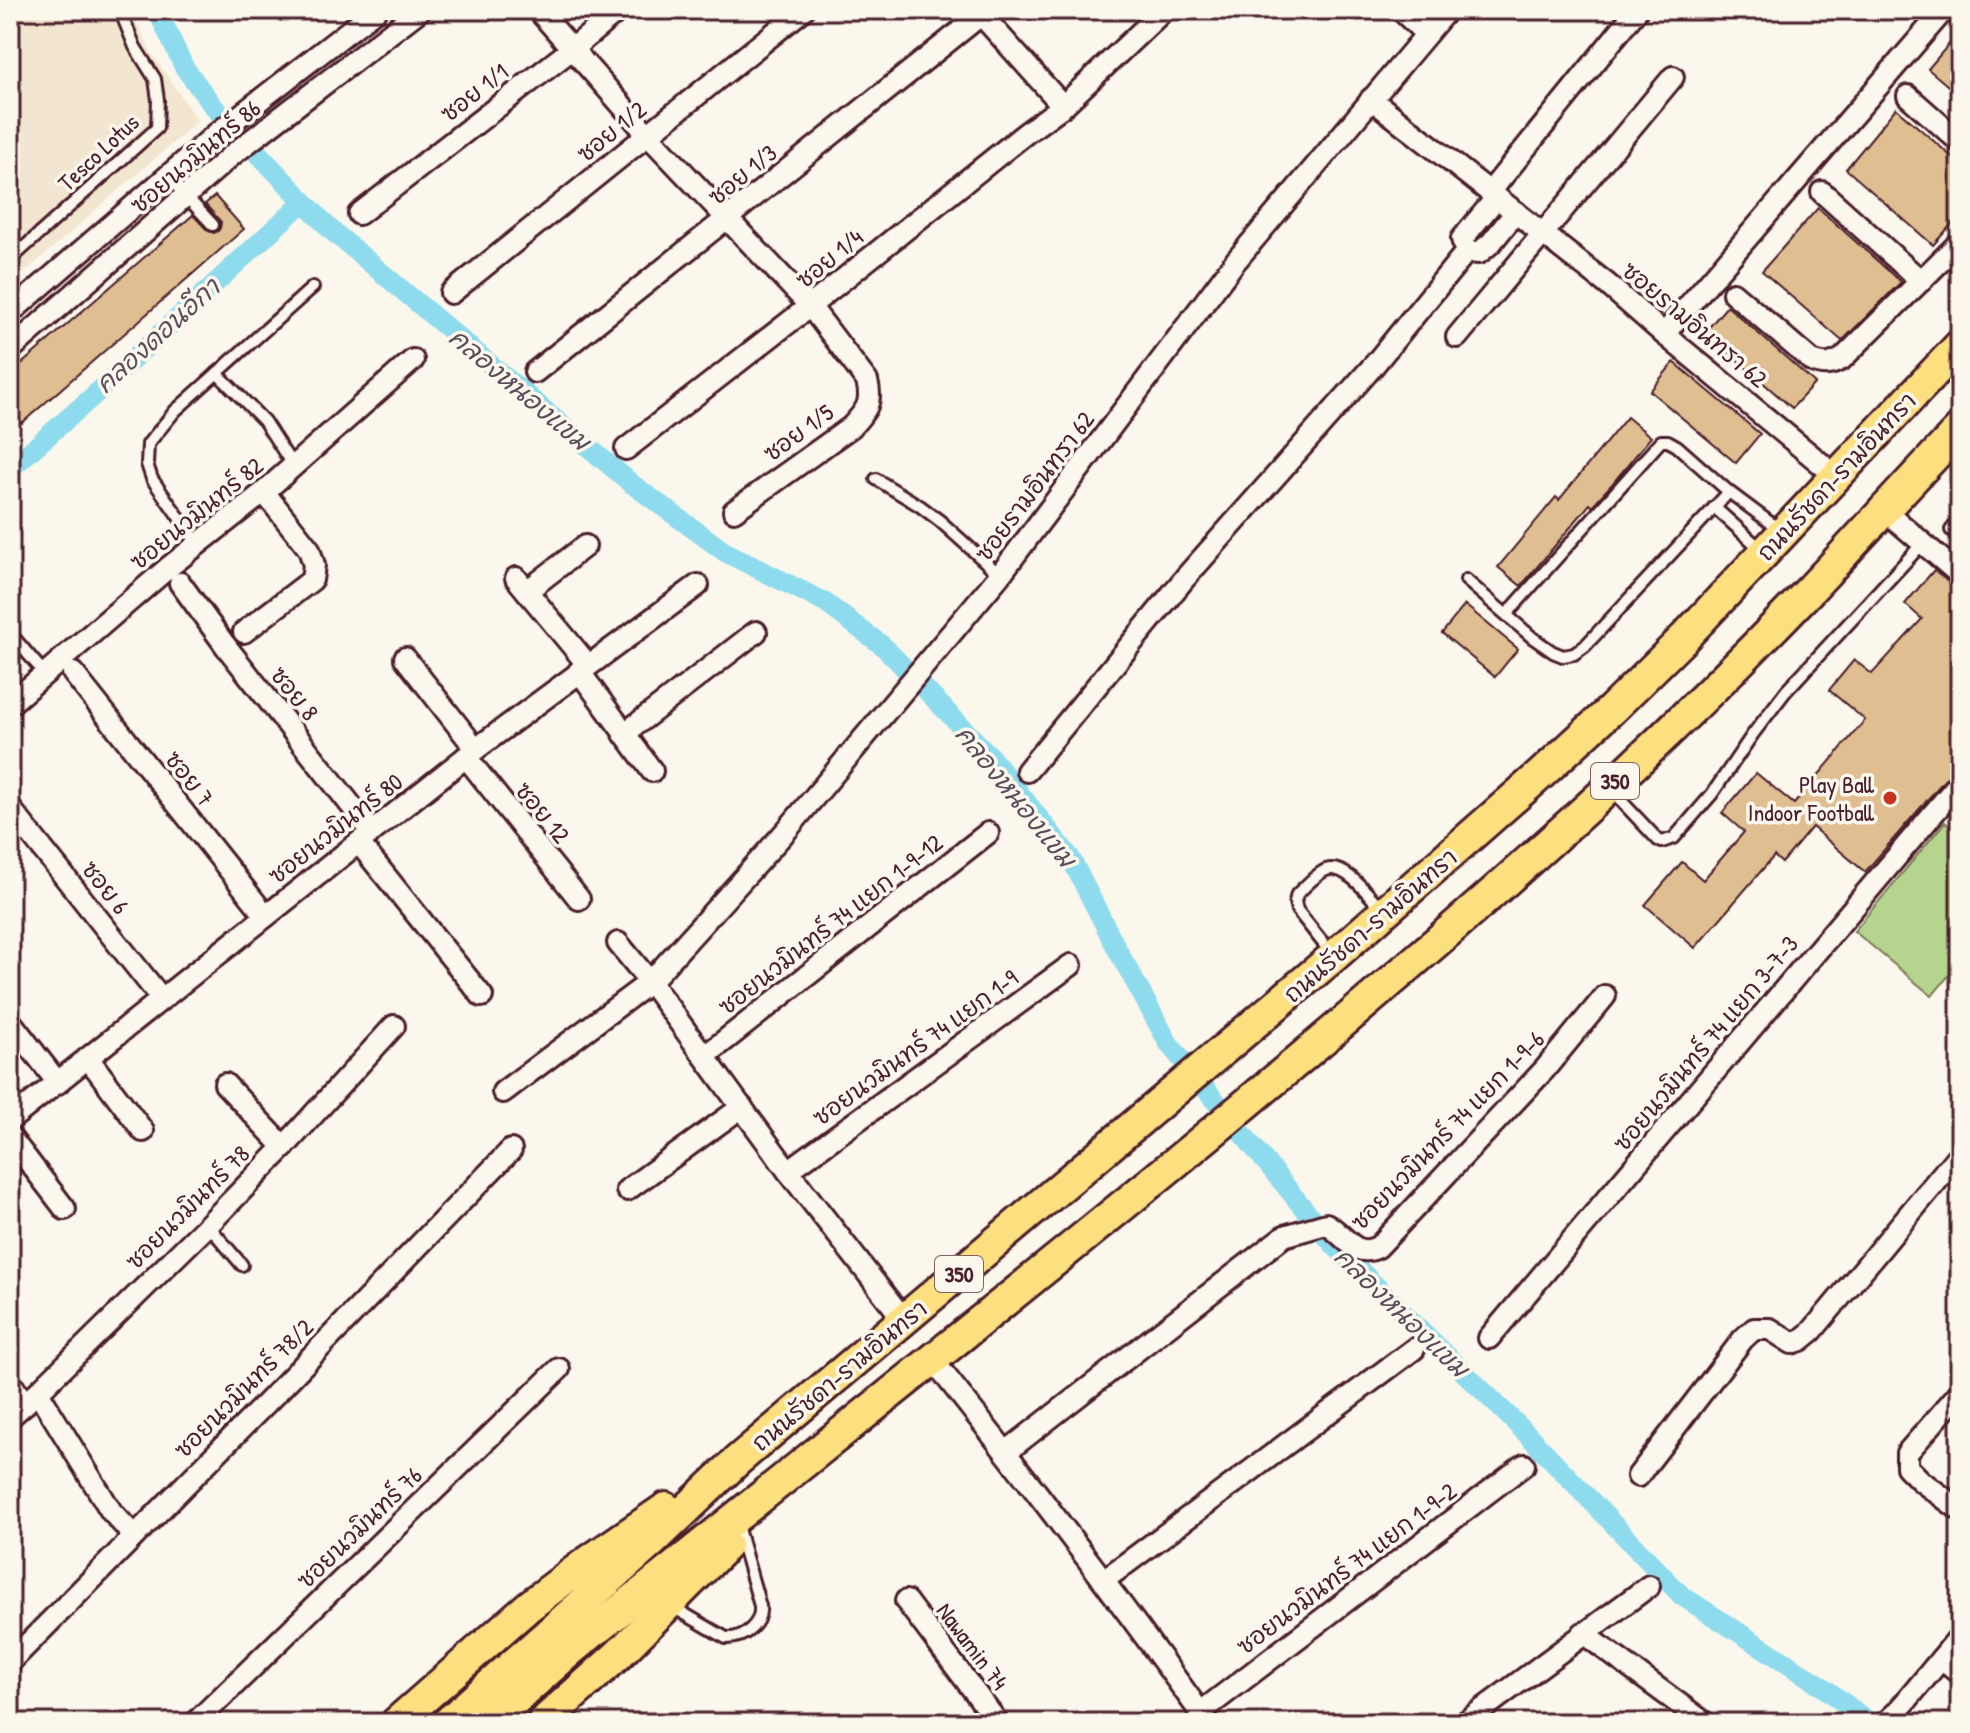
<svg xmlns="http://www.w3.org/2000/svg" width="1970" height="1733" viewBox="0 0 1970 1733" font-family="'Patrick Hand','Playpen Sans Thai',sans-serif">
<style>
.built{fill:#f3e6d1}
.green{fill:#b5d48d;stroke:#807a5c;stroke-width:2}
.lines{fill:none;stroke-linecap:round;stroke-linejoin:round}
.canal{stroke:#8fdbee;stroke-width:20}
.building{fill:#dfbe91;stroke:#4a1f2b;stroke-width:2}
.service-casing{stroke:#4a1f2b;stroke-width:16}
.minor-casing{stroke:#4a1f2b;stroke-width:26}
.primary-casing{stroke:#4a1f2b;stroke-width:36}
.service{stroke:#fbf7ec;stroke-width:10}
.minor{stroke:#fbf7ec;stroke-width:20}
.primary{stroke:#fce080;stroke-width:30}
.poi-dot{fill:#c8321e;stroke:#fbf7ec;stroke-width:3}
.labels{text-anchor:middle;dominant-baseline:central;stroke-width:7;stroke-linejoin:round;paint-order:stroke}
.shield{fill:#fbf7ec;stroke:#7f6065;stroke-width:2}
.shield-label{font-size:22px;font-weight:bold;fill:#4a1f2b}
.street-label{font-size:24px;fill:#4a1f2b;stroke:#fbf7ec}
.poi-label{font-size:24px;fill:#4a1f2b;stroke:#fbf7ec;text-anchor:end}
.water-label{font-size:26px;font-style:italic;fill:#5b4e5c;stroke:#fbf7ec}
</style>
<rect width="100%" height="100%" fill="#fbf7ec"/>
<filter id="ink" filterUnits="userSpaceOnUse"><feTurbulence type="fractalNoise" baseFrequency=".0125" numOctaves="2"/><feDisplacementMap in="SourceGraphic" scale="16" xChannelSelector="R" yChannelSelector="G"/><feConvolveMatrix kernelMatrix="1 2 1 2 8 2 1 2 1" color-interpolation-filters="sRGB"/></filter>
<g filter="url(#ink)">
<path class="built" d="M10,10H131L151,52L198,121L10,285Z"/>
<path class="green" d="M1945,822L1960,834V962L1932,996L1854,931Z"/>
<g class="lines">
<g class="canal">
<path d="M157,10L184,67L213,106L331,230L632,484L725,552L824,602L883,646L989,755L1070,857L1117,949L1169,1044L1332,1243L1531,1438L1682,1596L1819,1684L1870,1723"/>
<path d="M10,469L91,398L303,202"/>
</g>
</g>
<g class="building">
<path d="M1960,31V96L1928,69Z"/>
<path d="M1896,108L1960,164V215L1933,245L1846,169Z"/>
<path d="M215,196L244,229L22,423L10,408V374L193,215L208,231L214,233L218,231L220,228L221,222L205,204Z"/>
<path d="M1818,208L1901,282L1842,341L1762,271Z"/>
<path d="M1727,306L1815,383L1792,408L1705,332Z"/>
<path d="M1674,362L1760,434L1736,463L1650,391Z"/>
<path d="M1627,417L1651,437L1613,483L1592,506L1590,504L1521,586L1498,567L1556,497L1559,500Z"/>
<path d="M1934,570L1960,592V762L1865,872L1812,827L1782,863L1774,856L1695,948L1645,905L1682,862L1703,880L1744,832L1722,813L1756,773L1794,804L1865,720L1829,690L1854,660L1872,674L1922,619L1905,604Z"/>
<path d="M1465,605L1518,649L1495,677L1442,633Z"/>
</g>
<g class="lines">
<defs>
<g id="service">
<path d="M167,176L213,225"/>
<path d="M10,260L157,128L158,100L155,79L135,47L120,10"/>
<path d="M217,373L264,421L293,466"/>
<path d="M876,479L920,506L940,521L1000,575"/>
<path d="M1714,507L1763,551"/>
<path d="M1951,530L1960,519"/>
<path d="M198,544L152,479L147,464L148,444L175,411L313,287"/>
<path d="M1466,580L1533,638L1553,652L1563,656L1574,654L1585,646L1729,492"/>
<path d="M1507,614L1661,441H1668L1677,446L1729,492L1780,530"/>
<path d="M10,633L45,674"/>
<path d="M1610,789L1658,840L1662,842L1674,838L1712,794L1753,734L1786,691L1923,543"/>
<path d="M1331,953L1297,910L1295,902L1297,894C1305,887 1316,874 1326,870C1346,863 1369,896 1381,908"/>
<path d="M208,1225L242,1265"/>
<path d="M671,1606L726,1638C744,1639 762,1624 760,1606L739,1532"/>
</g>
<g id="minor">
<path d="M538,10L648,135L810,306L867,381C873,403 866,411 851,427L734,511"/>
<path d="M977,10L1063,106"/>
<path d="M1401,10L1426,34"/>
<path d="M1908,96L1960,142"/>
<path d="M1371,99L1607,284L1664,334L1836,476"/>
<path d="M1490,192L1637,10"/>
<path d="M1822,192L1921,281"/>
<path d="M359,214L572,49L619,10"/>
<path d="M1466,252L1479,253L1491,243L1516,212"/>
<path d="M1466,252L1462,239L1497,197"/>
<path d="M451,293L803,10"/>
<path d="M1733,293L1812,361C1824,366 1831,365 1842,359L1960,242"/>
<path d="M10,313L215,135L376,10"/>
<path d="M1664,334L1944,10"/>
<path d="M1457,337L1673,77"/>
<path d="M10,350L232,155L420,10"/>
<path d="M535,372L987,10"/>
<path d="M626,449L810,306L1026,133L1063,106L1164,10"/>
<path d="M1883,509L1960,575"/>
<path d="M516,578L588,665"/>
<path d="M180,583L225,645L372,832"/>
<path d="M527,591L585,546"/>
<path d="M244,632L312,580L314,565L309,549L264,492"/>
<path d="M405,658L476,749"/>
<path d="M579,671L652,771"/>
<path d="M73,673L266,916"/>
<path d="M10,704L169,567L264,492L413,360"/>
<path d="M624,734L756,632"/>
<path d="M466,757L579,899"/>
<path d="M1027,771L1185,578L1374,365L1466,252"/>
<path d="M10,808L161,998"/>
<path d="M359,843L482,996"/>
<path d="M618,943L650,982L788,1171L904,1320"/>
<path d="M10,1021L58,1083"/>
<path d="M705,1056L988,833"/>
<path d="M88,1058L143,1131"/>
<path d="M225,1084L284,1147"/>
<path d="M503,1092L650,982L786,831L1000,575L1234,263L1447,10"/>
<path d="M10,1120L476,749L698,585"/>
<path d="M10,1137L65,1209"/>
<path d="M788,1171L1071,965"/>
<path d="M627,1190L742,1107"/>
<path d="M1489,1338L1960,782"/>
<path d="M932,1359C1027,1478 1119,1599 1208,1723"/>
<path d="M10,1382L25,1404"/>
<path d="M38,1392L111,1511L134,1536"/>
<path d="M1960,1392L1907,1453V1467L1921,1481L1960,1510"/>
<path d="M10,1417L38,1392L208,1225L284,1147L394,1026"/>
<path d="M1006,1452L1284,1236L1326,1224C1346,1235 1354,1259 1378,1247L1545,1069L1605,996"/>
<path d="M1638,1476L1743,1339L1754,1329H1770L1792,1343L1801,1340L1812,1331L1960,1153"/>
<path d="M1104,1580L1414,1349"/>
<path d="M906,1601L998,1723"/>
<path d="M1583,1633L1705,1723"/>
<path d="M1941,1659L1960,1674"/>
<path d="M10,1662L282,1387L511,1150"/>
<path d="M1201,1712L1524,1465"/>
<path d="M195,1723L559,1369"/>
<path d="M1464,1723L1649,1586"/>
<path d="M1885,1723L1898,1711L1960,1636"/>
</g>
<g id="primary">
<path d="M396,1723L529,1606L583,1565L666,1508"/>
<path d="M447,1723L653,1541L738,1460L1333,957L1540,775L1612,709L1683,639L1960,345"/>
<path d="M489,1723L571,1650C920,1367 1278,1092 1609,788C1677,725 1744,659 1808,592C1859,538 1909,482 1960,429"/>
<path d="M542,1723L618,1655L726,1546"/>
</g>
</defs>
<use href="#service" class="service-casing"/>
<use href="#minor" class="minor-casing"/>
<use href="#primary" class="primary-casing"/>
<use href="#service" class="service"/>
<use href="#minor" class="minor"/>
<use href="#primary" class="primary"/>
</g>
</g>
<circle class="poi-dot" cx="1890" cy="798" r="8"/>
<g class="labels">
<g class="shield">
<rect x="1591" y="763" width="48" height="36" rx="6"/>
<rect x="935" y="1256" width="48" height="36" rx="6"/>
</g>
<g class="shield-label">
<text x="1615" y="781">350</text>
<text x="959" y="1274">350</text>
</g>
<g class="street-label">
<text transform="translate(474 92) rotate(-38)">ซอย 1/1</text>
<text transform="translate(611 131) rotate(-39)">ซอย 1/2</text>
<text transform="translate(98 152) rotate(-43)">Tesco Lotus</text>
<text transform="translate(195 156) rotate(-40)">ซอยนวมินทร์ 86</text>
<text transform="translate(742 174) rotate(-39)">ซอย 1/3</text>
<text transform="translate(829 258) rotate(-39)">ซอย 1/4</text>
<text transform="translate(1695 324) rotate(40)">ซอยรามอินทรา 62</text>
<text transform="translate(798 432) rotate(-36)">ซอย 1/5</text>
<text transform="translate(1836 476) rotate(-47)">ถนนรัชดา-รามอินทรา</text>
<text transform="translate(1034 486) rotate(-53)">ซอยรามอินทรา 62</text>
<text transform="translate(196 513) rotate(-39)">ซอยนวมินทร์ 82</text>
<text transform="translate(295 693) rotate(52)">ซอย 8</text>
<text transform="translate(190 778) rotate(52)">ซอย 7</text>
<text transform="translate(543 812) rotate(51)">ซอย 12</text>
<text transform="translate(335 828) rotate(-38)">ซอยนวมินทร์ 80</text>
<text transform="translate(106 887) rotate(52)">ซอย 6</text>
<text transform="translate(830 924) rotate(-38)">ซอยนวมินทร์ 74 แยก 1-9-12</text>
<text transform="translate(1370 925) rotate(-41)">ถนนรัชดา-รามอินทรา</text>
<text transform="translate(1705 1043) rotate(-50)">ซอยนวมินทร์ 74 แยก 3-7-3</text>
<text transform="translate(915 1047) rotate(-36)">ซอยนวมินทร์ 74 แยก 1-9</text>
<text transform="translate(1447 1130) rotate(-46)">ซอยนวมินทร์ 74 แยก 1-9-6</text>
<text transform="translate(187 1207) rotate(-45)">ซอยนวมินทร์ 78</text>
<text transform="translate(839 1375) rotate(-40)">ถนนรัชดา-รามอินทรา</text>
<text transform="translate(243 1388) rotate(-45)">ซอยนวมินทร์ 78/2</text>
<text transform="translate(359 1527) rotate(-44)">ซอยนวมินทร์ 76</text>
<text transform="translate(1346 1568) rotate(-37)">ซอยนวมินทร์ 74 แยก 1-9-2</text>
<text transform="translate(973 1646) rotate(53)">Nawamin 74</text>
</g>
<g class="poi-label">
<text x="1874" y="784">Play Ball<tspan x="1874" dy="28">Indoor Football</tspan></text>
</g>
<g class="water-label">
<text transform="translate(157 335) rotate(-42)">คลองดอนอีกา</text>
<text transform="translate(520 389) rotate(40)">คลองหนองแขม</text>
<text transform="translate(1016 796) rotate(51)">คลองหนองแขม</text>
<text transform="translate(1402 1312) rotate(44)">คลองหนองแขม</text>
</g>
</g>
<rect width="1970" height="1733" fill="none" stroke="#fbf7ec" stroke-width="40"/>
<rect x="20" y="20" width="1930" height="1693" fill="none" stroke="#4a1f2b" stroke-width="3" filter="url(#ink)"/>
</svg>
